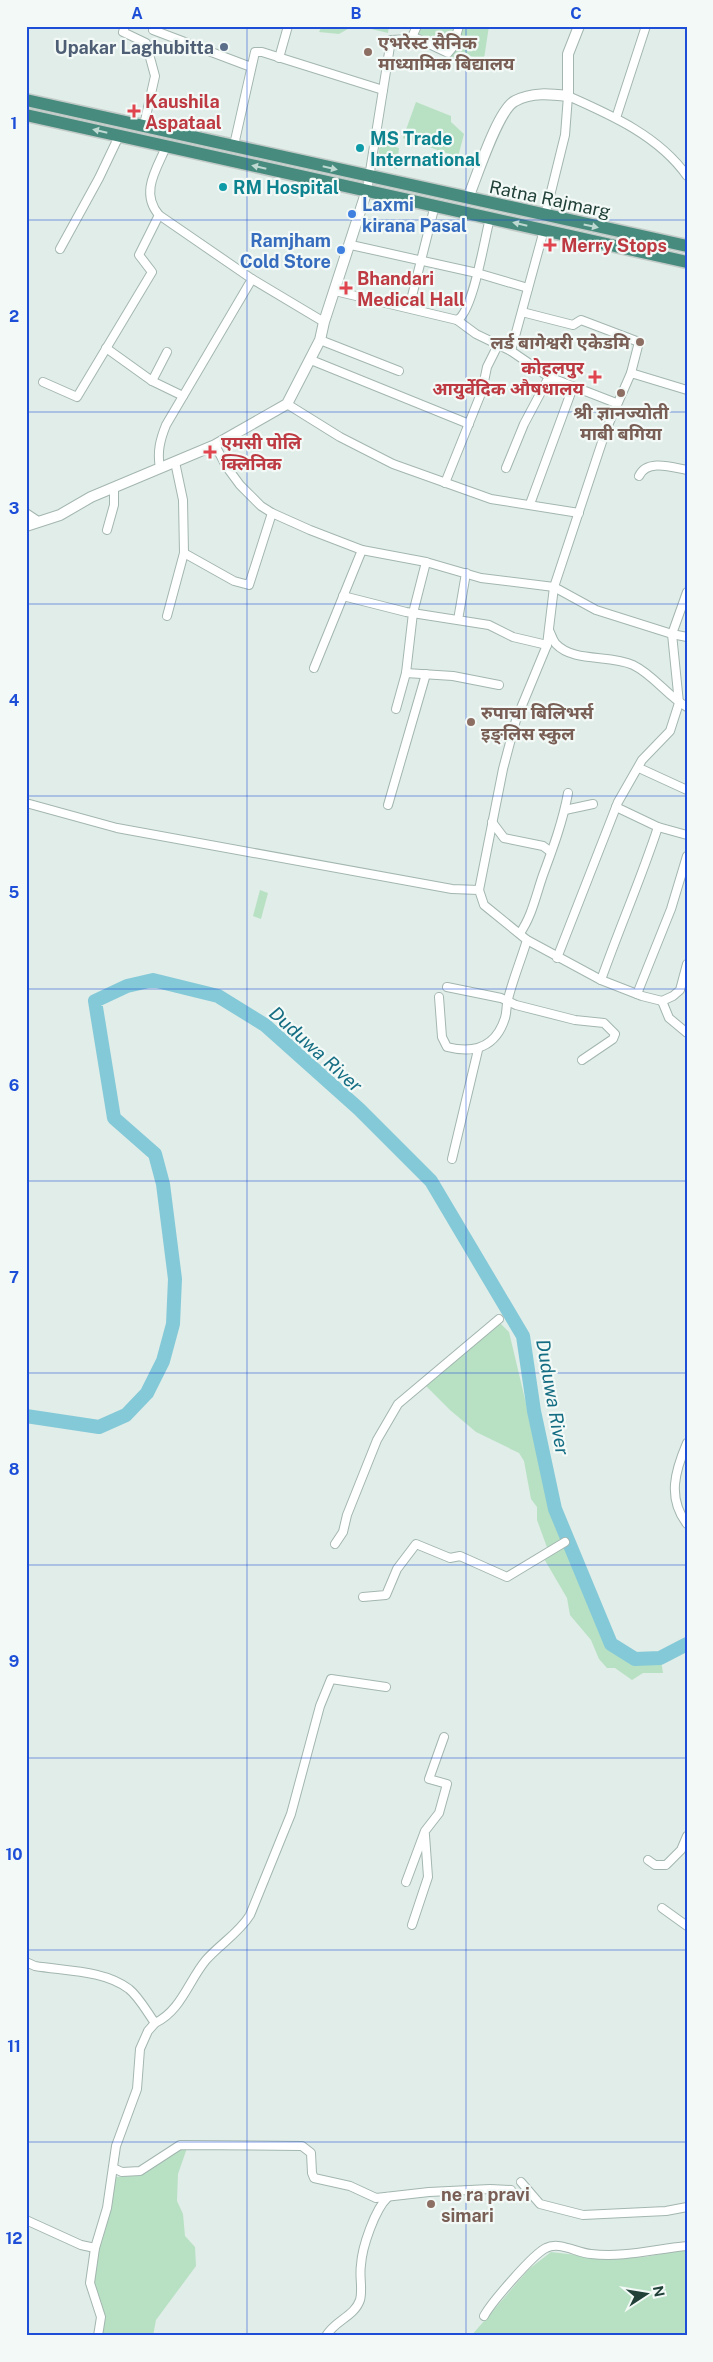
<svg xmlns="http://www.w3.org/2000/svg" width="713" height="2362" viewBox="0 0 713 2362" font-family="'Public Sans','Noto Sans Devanagari',sans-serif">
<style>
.green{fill:#b8e1c4}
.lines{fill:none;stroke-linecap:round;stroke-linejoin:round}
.river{stroke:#84c9d8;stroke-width:14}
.minor-casing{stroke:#a3b6b0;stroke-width:10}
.tertiary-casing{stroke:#a3b6b0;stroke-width:12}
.trunk-casing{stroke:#c1cac7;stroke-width:15}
.minor{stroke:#fff;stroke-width:8}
.tertiary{stroke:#fff;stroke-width:10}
.trunk{stroke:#468b7d;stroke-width:12}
.oneway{fill:#bed8d2}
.grid{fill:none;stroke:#1d4ed8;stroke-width:1;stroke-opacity:0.55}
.service-dot{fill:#5c6f8a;stroke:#f2f9f6;stroke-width:2}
.education-dot{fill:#8d6e63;stroke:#f2f9f6;stroke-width:2}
.health-dot{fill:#e0444e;stroke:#f2f9f6;stroke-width:2}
.culture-dot{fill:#0f9aa8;stroke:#f2f9f6;stroke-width:2}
.shop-dot{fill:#3f7fe0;stroke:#f2f9f6;stroke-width:2}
.labels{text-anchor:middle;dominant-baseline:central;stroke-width:4.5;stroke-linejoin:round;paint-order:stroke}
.education-label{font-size:18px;font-weight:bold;fill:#785e54;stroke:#f2f9f6;text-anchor:start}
.service-label{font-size:18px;font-weight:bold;fill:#4e5e75;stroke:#f2f9f6;text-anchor:end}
.health-label{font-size:18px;font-weight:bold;fill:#be3a42;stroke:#f2f9f6;text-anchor:start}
.culture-label{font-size:18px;font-weight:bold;fill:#0d838f;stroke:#f2f9f6;text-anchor:start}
.street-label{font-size:18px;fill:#204038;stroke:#f2f9f6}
.shop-label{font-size:18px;font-weight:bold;fill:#366cbe;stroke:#f2f9f6;text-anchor:start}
.water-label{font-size:19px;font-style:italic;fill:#146d82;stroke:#f2f9f6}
.neatline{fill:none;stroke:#1d4ed8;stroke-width:2}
.grid-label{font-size:16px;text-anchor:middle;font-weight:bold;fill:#1d4ed8}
</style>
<rect width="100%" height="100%" fill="#e1ede8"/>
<g class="green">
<path d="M322,26H353L339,34L319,32Z"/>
<path d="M359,26H389L388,33Z"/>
<path d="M417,26H489L482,72L414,42Z"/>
<path d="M416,102L451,116V122L464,134L458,157L403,138Z"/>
<path d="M380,143L399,148L397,169L377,163Z"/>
<path d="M260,890L268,893L261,919L253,916Z"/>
<path d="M499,1322L509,1332L553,1517L562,1542L548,1550L537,1520V1507L531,1499L524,1461L519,1453L476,1432L450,1410L425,1385Z"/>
<path d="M564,1546L591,1600L607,1626L616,1649L632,1660H661L663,1673H643L632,1680L615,1668H607L599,1659L591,1640L570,1615L567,1598L543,1557Z"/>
<path d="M187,2148L178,2174L177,2201L183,2214L185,2236L195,2247L196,2266L156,2320L153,2336H102C108,2312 92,2292 94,2268C95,2258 100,2248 103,2238C108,2218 112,2197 116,2177L141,2174L176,2151Z"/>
<path d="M687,2249V2336H471L529,2269L551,2252L610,2259L645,2257Z"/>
</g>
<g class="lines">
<path class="river" d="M26,1416L99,1427L126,1415L147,1393L163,1361L173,1324L175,1279L163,1184L155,1154L114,1118L95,1001L127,986L153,980L218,996L265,1025L359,1109L431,1181L523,1336L534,1411L555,1509L611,1644L635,1659L660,1658L687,1644"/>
<defs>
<g id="minor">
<path d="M125,26L123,32L146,43L155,76L144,125"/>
<path d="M153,30L251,67"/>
<path d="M414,37L448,53L453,47L459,26"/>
<path d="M279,58L288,26"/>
<path d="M383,90L391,40L411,39L417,26"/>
<path d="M616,118L646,26"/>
<path d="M234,145L255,52H262L383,90L367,190"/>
<path d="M159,215C140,193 156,170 166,147"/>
<path d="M545,216L565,135L568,96C611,115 659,136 687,176"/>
<path d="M351,245L477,273L528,288"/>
<path d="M60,249L99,178L119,136"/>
<path d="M335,291L457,320L476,334L511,351L549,377L616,403"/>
<path d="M409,308L435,205"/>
<path d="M522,312L573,325L581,320L639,342L631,373"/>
<path d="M457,320C473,313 485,236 490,218"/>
<path d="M320,340L399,371"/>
<path d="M106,348L152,381L183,396"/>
<path d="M511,351L544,230"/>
<path d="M311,360L469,424"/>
<path d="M152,381L167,352"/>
<path d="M43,382L77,397L152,272L139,255L159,215L252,279L324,322"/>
<path d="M287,404L340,437L393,464L491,499L579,513"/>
<path d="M215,445L226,466L240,485L261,506L272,513L310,530L362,550L426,562L481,578L554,587L596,610L672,634L679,703L670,731L642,760L618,802L557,958"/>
<path d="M160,468C157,452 160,440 166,425L252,279"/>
<path d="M506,468L524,424L549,377"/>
<path d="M639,476C647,459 671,467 687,470"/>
<path d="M445,483L482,391L487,367L498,345"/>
<path d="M530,504L573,387"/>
<path d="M26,513L38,521"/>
<path d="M107,530L114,505V488"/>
<path d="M184,553L234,581L249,585L272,513"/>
<path d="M687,592L672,634L687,637"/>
<path d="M343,596L406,612L489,625L513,637L547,645"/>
<path d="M167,616L184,553L183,500L175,462"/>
<path d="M458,620L466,573"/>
<path d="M549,630C551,634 553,641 556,644C574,663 610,654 633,665C654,675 667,696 687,707"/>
<path d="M314,668L362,550"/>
<path d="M406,673L453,676L499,685"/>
<path d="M396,709L406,673L413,613L426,562"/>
<path d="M639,768L687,790"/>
<path d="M26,803L117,828L452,889L479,890L484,905L527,940L601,980L642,996L662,1001L673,996L680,990L687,964"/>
<path d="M388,805L426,674"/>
<path d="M616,807L658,827L687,835"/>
<path d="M565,810L593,804"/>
<path d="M492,822L504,838L543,846L551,852"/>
<path d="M479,890L503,769L516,720L547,645L554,587L606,430L631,373L687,390"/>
<path d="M520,933C532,916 536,895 543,875C553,848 563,821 568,793"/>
<path d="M601,980C619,929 641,879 658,827"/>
<path d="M447,987L501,998L516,1005L575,1020L604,1023L615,1034L613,1039L582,1060"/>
<path d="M637,994L671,909L687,856"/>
<path d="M439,997L442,1037L447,1047C474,1054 496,1047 505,1018C507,1012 506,1005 508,999C513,979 521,960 527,940"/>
<path d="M662,1001L669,1018L687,1033"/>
<path d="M452,1159L478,1050"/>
<path d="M687,1443C675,1471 667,1498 687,1524"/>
<path d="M335,1544L343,1532L347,1515L377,1440L398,1404L499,1319"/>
<path d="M363,1597L386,1595L397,1569L416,1544L450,1558L460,1556L507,1577L565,1542"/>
<path d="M648,1860L655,1865H666L681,1850L687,1836"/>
<path d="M406,1882L425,1831L439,1813L447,1784L429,1779L444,1737"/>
<path d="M662,1908L687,1926"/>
<path d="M412,1925L428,1877L425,1835"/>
<path d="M26,1962L35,1966C65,1971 104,1970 129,1989C139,1997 147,2012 155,2023L148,2031L140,2049L137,2089L116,2146L107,2208L95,2248L90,2283L101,2317L98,2336"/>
<path d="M155,2023C181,2011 189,1980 206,1960C220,1944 239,1933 250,1915L291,1814L320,1706L331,1679L386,1687"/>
<path d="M113,2168L122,2172L140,2171L180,2145L302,2146L311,2153L312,2173L314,2178L350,2186L376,2198L429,2192L490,2189L511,2190"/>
<path d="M521,2182L540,2204L583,2215L666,2211L687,2207"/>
<path d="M26,2220L81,2245L95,2248"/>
<path d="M484,2316C491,2303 533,2254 546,2248C559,2241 577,2253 591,2254C624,2258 654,2249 687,2246"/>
<path d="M326,2336C335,2320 354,2317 360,2300C363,2289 359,2276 361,2265C362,2247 375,2209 388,2197"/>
</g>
<g id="tertiary">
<path d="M468,198C476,179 498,109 515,101C532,92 550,94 568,96V54L579,26"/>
<path d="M26,526L60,515L91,497L215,445L287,404L320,340L324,322L367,190"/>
</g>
<g id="trunk">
<path d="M26,100L687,246"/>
<path d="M26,115L687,262"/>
</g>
</defs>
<use href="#minor" class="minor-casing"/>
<use href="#tertiary" class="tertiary-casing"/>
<use href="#trunk" class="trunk-casing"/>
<use href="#minor" class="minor"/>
<use href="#tertiary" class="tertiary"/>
<use href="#trunk" class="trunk"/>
</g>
<defs><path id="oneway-solid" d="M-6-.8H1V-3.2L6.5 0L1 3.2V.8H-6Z" transform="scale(1.25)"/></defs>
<g class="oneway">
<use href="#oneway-solid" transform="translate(100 131) rotate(-167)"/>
<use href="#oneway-solid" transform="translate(259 167) rotate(-167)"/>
<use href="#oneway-solid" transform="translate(330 168) rotate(13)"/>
<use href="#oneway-solid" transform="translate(520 224) rotate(-167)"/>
<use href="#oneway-solid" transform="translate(591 226) rotate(12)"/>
</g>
<path class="grid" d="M247,26V2336M466,26V2336M26,220H687M26,412H687M26,604H687M26,796H687M26,989H687M26,1181H687M26,1373H687M26,1565H687M26,1758H687M26,1950H687M26,2142H687"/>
<circle class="service-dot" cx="224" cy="47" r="5"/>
<g class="education-dot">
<circle cx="368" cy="52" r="5"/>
<circle cx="640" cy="342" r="5"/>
<circle cx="621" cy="393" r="5"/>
<circle cx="471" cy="722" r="5"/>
<circle cx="431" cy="2204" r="5"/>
</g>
<g class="health-dot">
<path d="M131.5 103.5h5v5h5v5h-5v5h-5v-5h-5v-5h5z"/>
<path d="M547.5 237.5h5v5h5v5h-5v5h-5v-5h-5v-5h5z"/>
<path d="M343.5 280.5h5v5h5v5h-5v5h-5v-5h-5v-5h5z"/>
<path d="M592.5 369.5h5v5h5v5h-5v5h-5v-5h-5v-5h5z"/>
<path d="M207.5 444.5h5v5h5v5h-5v5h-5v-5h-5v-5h5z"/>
</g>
<g class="culture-dot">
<circle cx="360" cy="148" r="5"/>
<circle cx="223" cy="187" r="5"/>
</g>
<g class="shop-dot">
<circle cx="352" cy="214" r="5"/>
<circle cx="341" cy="250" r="5"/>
</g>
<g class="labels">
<g class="education-label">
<text x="378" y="42">एभरेस्ट सैनिक<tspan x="378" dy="21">माध्यामिक बिद्यालय</tspan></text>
<text x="630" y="342" text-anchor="end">लर्ड बागेश्वरी एकेडमि</text>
<text x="621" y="412" text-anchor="middle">श्री ज्ञानज्योती<tspan x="621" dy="21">माबी बगिया</tspan></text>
<text x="481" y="712">रुपाचा बिलिभर्स<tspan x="481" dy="21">इङ्लिस स्कुल</tspan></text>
<text x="441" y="2194">ne ra pravi<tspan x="441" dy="21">simari</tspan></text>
</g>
<g class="service-label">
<text x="214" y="47">Upakar Laghubitta</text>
</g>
<g class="health-label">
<text x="145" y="101">Kaushila<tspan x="145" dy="21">Aspataal</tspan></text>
<text x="561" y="245">Merry Stops</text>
<text x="357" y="278">Bhandari<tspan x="357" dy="21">Medical Hall</tspan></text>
<text x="584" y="367" text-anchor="end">कोहलपुर<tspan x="584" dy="21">आयुर्वेदिक औषधालय</tspan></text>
<text x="221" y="442">एमसी पोलि<tspan x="221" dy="21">क्लिनिक</tspan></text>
</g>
<g class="culture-label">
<text x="370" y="138">MS Trade<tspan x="370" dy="21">International</tspan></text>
<text x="233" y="187">RM Hospital</text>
</g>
<g class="street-label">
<text transform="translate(550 199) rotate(12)">Ratna Rajmarg</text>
</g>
<g class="shop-label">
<text x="362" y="204">Laxmi<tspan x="362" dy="21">kirana Pasal</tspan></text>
<text x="331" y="240" text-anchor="end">Ramjham<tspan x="331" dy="21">Cold Store</tspan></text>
</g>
<g class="water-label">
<text transform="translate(316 1049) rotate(42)">Duduwa River</text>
<text transform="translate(553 1397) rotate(80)">Duduwa River</text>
</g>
</g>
<rect width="713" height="2362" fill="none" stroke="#f2f9f6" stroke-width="55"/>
<g transform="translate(646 2294) rotate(78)" stroke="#f2f9f6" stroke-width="4" paint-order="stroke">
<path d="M0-4L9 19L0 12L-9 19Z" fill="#204038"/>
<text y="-8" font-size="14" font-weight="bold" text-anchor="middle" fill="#204038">N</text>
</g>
<rect x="28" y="28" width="658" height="2306" class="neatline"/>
<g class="grid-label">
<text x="137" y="19">A</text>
<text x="356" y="19">B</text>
<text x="576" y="19">C</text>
<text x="14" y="129">1</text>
<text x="14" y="322">2</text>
<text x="14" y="514">3</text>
<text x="14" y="706">4</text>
<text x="14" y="898">5</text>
<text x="14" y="1091">6</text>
<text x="14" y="1283">7</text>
<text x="14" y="1475">8</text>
<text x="14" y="1667">9</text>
<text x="14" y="1860">10</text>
<text x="14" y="2052">11</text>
<text x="14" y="2244">12</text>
</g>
</svg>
